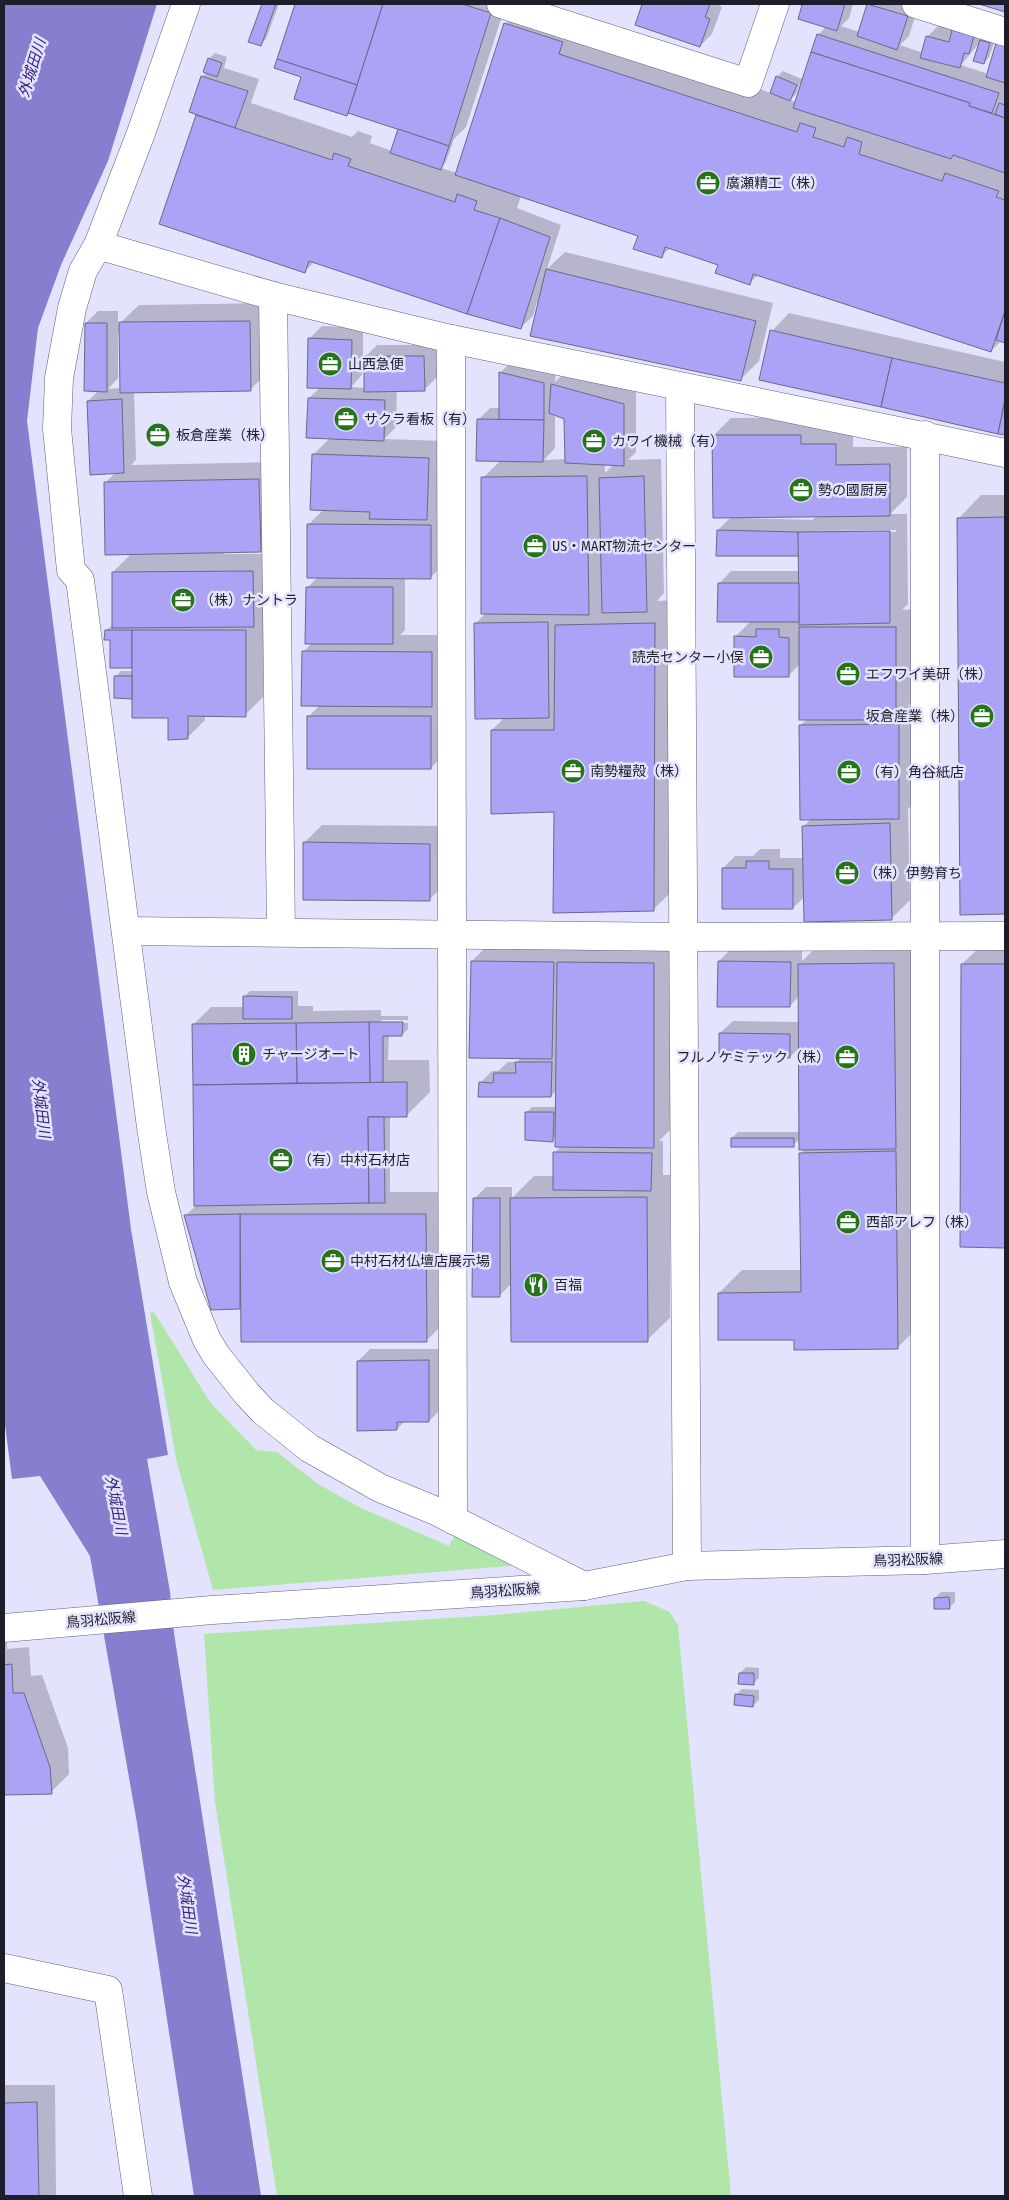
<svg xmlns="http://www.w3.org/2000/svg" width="1009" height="2200" viewBox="0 0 1009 2200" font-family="'Fira Sans Condensed','Noto Sans JP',sans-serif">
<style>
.green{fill:#b0e6a9}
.water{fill:#867ece}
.shadow{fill:#0003;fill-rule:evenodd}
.building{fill:#aaa3f6;stroke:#6b6987}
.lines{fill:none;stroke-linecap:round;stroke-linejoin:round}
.street-casing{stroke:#615f7d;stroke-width:29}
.primary-casing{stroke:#615f7d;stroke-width:29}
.street{stroke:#fff;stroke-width:28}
.primary{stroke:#fff;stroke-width:28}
.labels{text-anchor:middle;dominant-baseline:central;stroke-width:5;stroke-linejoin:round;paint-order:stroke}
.poi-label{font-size:14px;fill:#1e1e2a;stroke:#e4e3fe;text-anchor:start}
.street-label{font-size:14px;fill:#1e1e2a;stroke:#e4e3fe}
.water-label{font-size:15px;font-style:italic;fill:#392280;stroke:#e4e3fe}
</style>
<rect width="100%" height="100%" fill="#e4e3fe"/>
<g class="green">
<path d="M154,1312L210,1402L256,1450L277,1452L318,1484L361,1508L449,1546L457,1531L523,1565L213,1590L177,1463L150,1313Z"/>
<path d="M644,1601L670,1612L678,1625L731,2196H277L215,1802L204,1634L495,1615Z"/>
</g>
<path class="water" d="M4,4H157L108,161L61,265L38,328L27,421L131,1229L168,1455L147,1459L170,1592L174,1633L261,2196H194L137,1823L90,1556L40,1476L12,1479L4,1417Z"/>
<g class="shadow">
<path d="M263,4H279L266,39L260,45L250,41Z"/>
<path d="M296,4H506L466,127L454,139L446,162L441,168L457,173L505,24L525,4L581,31L771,93L777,77L783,71L804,80L818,35L826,27L801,4H853L849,18L841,26L859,32L868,4H919L909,36L900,45L923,53L927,37L939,25L986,24L981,40L987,35L996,37L989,57L984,63L981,41L961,65L988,74L1005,36V341L1002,340L991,351L758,275L749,284L719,264L670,248L661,257L640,235L521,196L517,208L561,225L547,269L565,252L773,303L759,361L741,379L537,302L533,316L520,328L315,261L305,271L161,223L199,114L202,77L207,72L209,59L215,53L227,57L224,68L259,79L251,103L352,137L358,131L372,136L370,143L392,151L399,129L348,112L347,114L302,76L276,68ZM800,83L802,84L796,102L790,100L796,94Z"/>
<path d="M644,4H717L722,7L712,34L700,46L637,24Z"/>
<path d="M267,303L268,372L250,390L134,391L136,460L131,465L276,462L278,533L260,551H224V554H271V608L263,616V697L245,715H205V720L187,738L169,717L133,697L115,677L121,671H133V665L106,630L113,625V572L132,553L105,483L115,473L88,401L99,390L86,323L98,311H118V325L139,305ZM118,333H121L122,388L108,389L118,378Z"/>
<path d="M789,313L1005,362V434L761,379L772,331Z"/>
<path d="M322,326L363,328V359L377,345H436L437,377L424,390H397L396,427L384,439L446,441L448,560L430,578H405V630L400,635H450L448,750L431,768L308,717L320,705L303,652L312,643L307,588L318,577L309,524L324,509L313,455L330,438L309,398L321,387L309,339ZM363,365H365V388L351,387L362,375Z"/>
<path d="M512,361L556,371L555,382L565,373L636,392V452L628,460L661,459L664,593L657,601L677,600L676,887L653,910L555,811L492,730L505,717L475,624L486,613L483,478L501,460L478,420L490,408H500V373ZM555,414L566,418L567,459L544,460L555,448ZM605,463L614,464L605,473Z"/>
<path d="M819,417L853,427V447H907V497L890,514H907L908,604L902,610L914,609L913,701L908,706H916L917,800L908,809L910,900L892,918L805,896L793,908L723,868L735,856H753L760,849H780V858H804V826L811,819L800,726L807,719L800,664L788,676L735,637L752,620L719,584L731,571H800V555L718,530L732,516L713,436L731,418ZM742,516H817L812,520L742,518ZM896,530V532L816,533V531Z"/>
<path d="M981,495H1005V913H961L959,518Z"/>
<path d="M322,825L448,826L447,882L429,900L304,843Z"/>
<path d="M581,940L676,941V1124L659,1141H663V1175H670V1318L647,1340L512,1283L499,1296L474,1199L486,1187H512V1198L534,1176H555V1153L561,1146L556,1136L552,1140L526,1113L532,1107H557V1090L551,1096L480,1083L492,1071H498L508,1062H517L521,1058L472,961L490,943L571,945V950Z"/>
<path d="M916,941L920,1325L897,1348L795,1338L719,1293L742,1270H802L801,1153L805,1149L801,1138L793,1145L732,1138L738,1132H801L800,1047L790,1057L720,1033L733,1021L799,1022V996L790,1006L719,961L731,949L802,950V961L822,942Z"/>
<path d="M985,942H1005V1246H961L962,964Z"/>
<path d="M250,991H298V1006H313V1011L381,1010V1016H408V1020H381V1023H408V1029L402,1035H389L388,1060H429L430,1092L407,1115H390V1192H449V1318L426,1341L242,1305L240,1307L186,1215L196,1206L193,1025L211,1007H244V997Z"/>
<path d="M370,1349H441V1409L429,1421H405L397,1429L358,1361Z"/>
<path d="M941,1592H955V1602L949,1608L935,1598Z"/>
<path d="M7,1630V1649L29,1647L31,1676L42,1675L68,1748L69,1774L51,1792L4,1794V1631Z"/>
<path d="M746,1667L759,1668V1678L753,1684L740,1673Z"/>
<path d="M742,1689L759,1690V1700L753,1706L736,1695Z"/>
<path d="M4,2085H55L56,2196H4Z"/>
</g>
<g class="building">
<path d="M262,4H276L261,46L248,42Z"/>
<path d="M295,4H383L357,85L277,59Z"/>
<path d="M383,4H462L491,13L449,146L348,113Z"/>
<path d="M642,4H710L705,17L710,19L700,47L635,25Z"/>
<path d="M798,4H845L837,31L798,19L802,5Z"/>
<path d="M867,4L908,16L897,50L857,36Z"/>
<path d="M979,4H1005V12Z"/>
<path d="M504,23L563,42L559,54L797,132L800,123L816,128L813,137L844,147L847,137L862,142L859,154L942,181L945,173L999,191L996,197L1005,200V311L991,352L753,274L750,285L715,273L718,265L665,247L662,258L633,249L638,236L455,175Z"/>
<path d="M952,30L974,36L969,54L964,53L960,68L920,58L926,36L949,42Z"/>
<path d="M817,34L999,93L992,113L969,106L970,103L811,52Z"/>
<path d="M980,40L990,43L984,64L973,61Z"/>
<path d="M996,43L1005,46V83L986,77Z"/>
<path d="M811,52L970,103L969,106L1005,118V173L953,155L951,159L793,108Z"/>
<path d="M208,58L222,63L217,77L203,72Z"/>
<path d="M277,59L357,85L347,116L294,99L301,77L274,68Z"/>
<path d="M201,76L248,91L235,128L189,112Z"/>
<path d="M776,76L797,85L790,101L770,93Z"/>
<path d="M999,103L1005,105V118L995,114Z"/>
<path d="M196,115L332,160L334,153L351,159L348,166L455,202L457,194L477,201L474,210L500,218L467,314L309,261L305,273L159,224Z"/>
<path d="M398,129L449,146L441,170L390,153Z"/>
<path d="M500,218L550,237L521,329L467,314Z"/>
<path d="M546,269L756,321L741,381L530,336Z"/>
<path d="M1005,311V343L996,340Z"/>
<path d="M250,321L251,391L120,393L119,322Z"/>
<path d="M85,323H107V392L84,391Z"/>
<path d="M770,330L892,358L881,407L759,380Z"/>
<path d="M308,338L352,340L351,389L307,388Z"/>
<path d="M364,356H424L425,391L364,392Z"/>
<path d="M892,358L1005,383V399L998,434L881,407Z"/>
<path d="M499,372L544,383V420H499Z"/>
<path d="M551,384L624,404V466L565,463L564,419L549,413Z"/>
<path d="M308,398L385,400L384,441L306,438Z"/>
<path d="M122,399L124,473L90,475L87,401Z"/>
<path d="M1005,400V435L998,434Z"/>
<path d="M477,419L544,420L543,462L476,461Z"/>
<path d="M712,435H801V444H836V465L890,464V516L713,518Z"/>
<path d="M312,454L429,458L427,520L369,519L370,512L310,510Z"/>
<path d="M587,476L589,615L481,614V477Z"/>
<path d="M644,476L647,612L602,613L599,478Z"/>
<path d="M259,479L261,552L105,555L104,482Z"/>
<path d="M1005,517V914L960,915L957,518Z"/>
<path d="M307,524L431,525V579L307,578Z"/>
<path d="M717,530L798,532L799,556H716Z"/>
<path d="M890,531V623L799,625L798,532Z"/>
<path d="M253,571L254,627L112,628V572Z"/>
<path d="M718,583H799V622H717Z"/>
<path d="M306,587H393V644H305Z"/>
<path d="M548,622L549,718L475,719L474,623Z"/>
<path d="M655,623L654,911L553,913L554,812L491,814V730H554L555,625Z"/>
<rect x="799" y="627" width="97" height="93"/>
<path d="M756,629H779V637L789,638V677H734V636L756,637Z"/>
<path d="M105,630H132V668H110V640H104Z"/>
<path d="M132,630H246V717L188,716V739L168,740V718H132Z"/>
<path d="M302,651L432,652V707L301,706Z"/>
<path d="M114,676H132V699L114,698Z"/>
<rect x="307" y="716" width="124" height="53"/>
<path d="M899,724V819L800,820L799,725Z"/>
<path d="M890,823L892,920L804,922L802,826Z"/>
<path d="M303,842L430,844V901L303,900Z"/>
<path d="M746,861H769V869H793V909H722V868H746Z"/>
<path d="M471,961L554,962L552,1059L469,1058Z"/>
<path d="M718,961L791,962L790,1007H717Z"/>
<path d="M557,962L654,963V1148L555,1147Z"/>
<path d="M894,963L896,1149L799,1150L798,964Z"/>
<path d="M961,964H1005V1248L960,1247Z"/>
<path d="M243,996L292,997V1019H243Z"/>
<path d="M369,1022H403L402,1036H383V1082L370,1083Z"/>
<path d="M369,1022L370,1083H297L296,1023Z"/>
<path d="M296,1023L297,1083L193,1085L192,1024Z"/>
<path d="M719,1033L790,1034V1058L719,1057Z"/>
<path d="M515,1062H552L551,1097H478L479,1082L493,1083L494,1073H516Z"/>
<path d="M407,1082V1117H368L369,1203L194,1206L193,1085Z"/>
<path d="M525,1112H554L553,1142L525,1140Z"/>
<path d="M368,1117H384L385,1203H369Z"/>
<rect x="731" y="1138" width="63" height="9"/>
<path d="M896,1151L898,1349L794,1350V1340H718V1293L801,1292L799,1153Z"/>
<path d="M553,1152L652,1153L651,1191L553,1190Z"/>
<path d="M647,1197L648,1342H511L510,1198Z"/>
<path d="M473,1198H500V1297H472Z"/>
<path d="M240,1214H426L427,1342H241Z"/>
<path d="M240,1214V1309L211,1310L184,1215Z"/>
<path d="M429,1360V1422H397V1430L357,1431V1361Z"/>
<path d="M949,1597L950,1609H934V1598Z"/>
<path d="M12,1664L13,1693H24L50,1767L52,1794L4,1795V1665Z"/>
<path d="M739,1673H754V1685L738,1684Z"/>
<path d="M735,1694L754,1696L753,1707L734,1705Z"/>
<path d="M37,2102L39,2196H4V2103Z"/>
</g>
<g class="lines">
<defs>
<g id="street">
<path d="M186,4L141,133L98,245L83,271L72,308L59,378L57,429L71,570L80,580L151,1127L161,1192L183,1282L207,1340L216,1355L247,1394L263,1411L309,1448L380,1488L436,1511L584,1586"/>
<path d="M501,4L748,83L775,4"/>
<path d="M916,4L1005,32"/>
<path d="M98,245L273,296L451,339L1005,453"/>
<path d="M273,296L281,932"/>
<path d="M451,339L453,1520"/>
<path d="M680,387L687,1566"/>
<path d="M925,435V1560"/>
<path d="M126,931L684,937L1005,936"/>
<path d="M4,1968L108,1990L138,2196"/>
</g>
<path id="primary" d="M4,1628L212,1610L584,1586L687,1566L925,1560L1005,1554"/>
</defs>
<use href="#street" class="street-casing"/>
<use href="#primary" class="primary-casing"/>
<use href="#street" class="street"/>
<use href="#primary" class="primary"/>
</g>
<defs>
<symbol id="office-disc" viewBox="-11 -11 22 22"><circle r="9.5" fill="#25741b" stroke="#e4e3fe"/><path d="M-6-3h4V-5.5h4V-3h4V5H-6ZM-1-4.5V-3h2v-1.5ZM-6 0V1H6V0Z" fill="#fff"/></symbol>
<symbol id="building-disc" viewBox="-11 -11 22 22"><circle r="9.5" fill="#25741b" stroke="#e4e3fe"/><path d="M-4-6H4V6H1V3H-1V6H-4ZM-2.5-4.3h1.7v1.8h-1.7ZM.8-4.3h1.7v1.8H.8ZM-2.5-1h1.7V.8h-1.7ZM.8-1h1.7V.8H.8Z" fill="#fff"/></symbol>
<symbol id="restaurant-disc" viewBox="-11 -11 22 22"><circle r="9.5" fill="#25741b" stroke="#e4e3fe"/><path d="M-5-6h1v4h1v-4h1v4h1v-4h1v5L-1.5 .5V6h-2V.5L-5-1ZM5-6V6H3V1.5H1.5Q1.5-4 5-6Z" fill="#fff"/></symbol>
</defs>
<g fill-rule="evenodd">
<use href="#office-disc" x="694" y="169" width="28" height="28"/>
<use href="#office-disc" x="316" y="350" width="28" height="28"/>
<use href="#office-disc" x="332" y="405" width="28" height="28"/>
<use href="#office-disc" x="144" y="421" width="28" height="28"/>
<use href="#office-disc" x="580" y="427" width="28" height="28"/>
<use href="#office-disc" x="787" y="476" width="28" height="28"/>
<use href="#office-disc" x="521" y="532" width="28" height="28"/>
<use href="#office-disc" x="169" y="586" width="28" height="28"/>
<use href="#office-disc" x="747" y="643" width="28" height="28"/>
<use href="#office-disc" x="834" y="660" width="28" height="28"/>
<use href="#office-disc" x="968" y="702" width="28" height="28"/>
<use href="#office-disc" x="559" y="757" width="28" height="28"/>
<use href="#office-disc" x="835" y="758" width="28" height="28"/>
<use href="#office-disc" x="833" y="859" width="28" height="28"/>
<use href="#building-disc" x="230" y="1040" width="28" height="28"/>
<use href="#office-disc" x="833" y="1043" width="28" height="28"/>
<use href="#office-disc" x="267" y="1146" width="28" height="28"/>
<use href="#office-disc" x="834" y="1208" width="28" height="28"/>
<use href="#office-disc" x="319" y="1247" width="28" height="28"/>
<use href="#restaurant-disc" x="522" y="1271" width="28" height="28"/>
</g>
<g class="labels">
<g class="poi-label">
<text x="726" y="183">廣瀬精工（株）</text>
<text x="348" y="364">山西急便</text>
<text x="364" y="419">サクラ看板（有）</text>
<text x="176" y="435">板倉産業（株）</text>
<text x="612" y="441">カワイ機械（有）</text>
<text x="818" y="490">勢の國厨房</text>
<text x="552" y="546">US・MART物流センター</text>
<text x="200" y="600">（株）ナントラ</text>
<text x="744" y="657" text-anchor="end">読売センター小俣</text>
<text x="866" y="674">エフワイ美研（株）</text>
<text x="964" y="716" text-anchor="end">坂倉産業（株）</text>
<text x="590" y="771">南勢糧殻（株）</text>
<text x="866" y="772">（有）角谷紙店</text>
<text x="864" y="873">（株）伊勢育ち</text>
<text x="262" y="1054">チャージオート</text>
<text x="830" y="1057" text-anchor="end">フルノケミテック（株）</text>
<text x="298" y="1160">（有）中村石材店</text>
<text x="866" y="1222">西部アレフ（株）</text>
<text x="350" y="1261">中村石材仏壇店展示場</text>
<text x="554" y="1285">百福</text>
</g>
<g class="street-label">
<text transform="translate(908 1560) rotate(-2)">鳥羽松阪線</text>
<text transform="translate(505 1591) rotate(-4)">鳥羽松阪線</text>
<text transform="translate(101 1620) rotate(-5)">鳥羽松阪線</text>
</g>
<g class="water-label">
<text transform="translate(32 68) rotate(-73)">外城田川</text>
<text transform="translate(41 1108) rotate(83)">外城田川</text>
<text transform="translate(116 1505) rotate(79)">外城田川</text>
<text transform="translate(187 1904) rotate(82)">外城田川</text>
</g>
</g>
<rect width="1009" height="2200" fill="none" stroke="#1e1e2a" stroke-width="10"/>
</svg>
